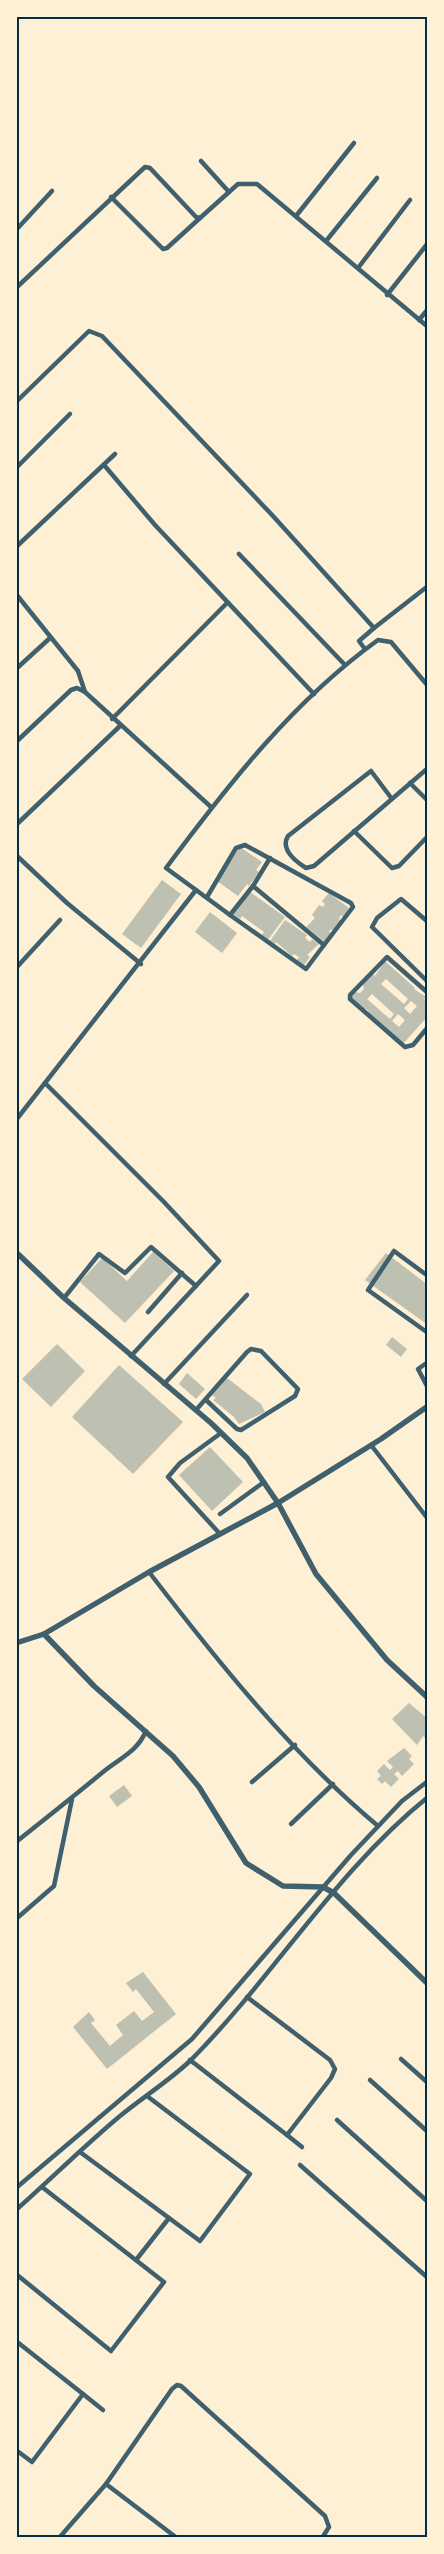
<svg xmlns="http://www.w3.org/2000/svg" width="444" height="2554" viewBox="0 0 444 2554" font-family="Arial,sans-serif">
<style>
.building{fill:#bec0b2;fill-rule:evenodd}
.lines{fill:none;stroke-linecap:round;stroke-linejoin:round}
.minor{stroke:#3f606c;stroke-width:4.5}
.tertiary{stroke:#3f606c;stroke-width:5.5}
.neatline{fill:none;stroke:#003049;stroke-width:2}
</style>
<rect width="100%" height="100%" fill="#fdf0d5"/>
<g class="building">
<path d="M240,847L262,862L256,870L259,872L249,886L247,884L238,896L217,881Z"/>
<path d="M162,880L181,894L141,948L122,934Z"/>
<path d="M250,892L285,917L267,941L261,936L264,932L242,916L240,919L233,914Z"/>
<path d="M329,893L350,909L344,918L341,915L339,919L341,921L334,931L331,929L329,932L332,933L325,942L306,927L315,918L312,915L319,905L323,907L325,904L322,901Z"/>
<path d="M210,912L237,933L222,953L195,932Z"/>
<path d="M285,920L307,935L305,938L310,942L312,939L319,944L307,955L310,957L304,965L297,960L299,957L294,954L292,956L276,942L275,944L270,941Z"/>
<path d="M385,961L415,988L414,989L426,997L424,999L428,1002V1016L402,1045L367,1013L369,1011L366,1009L364,1011L350,998L355,992L360,993L364,989L363,984L372,973L375,976ZM386,979L408,999L404,1004L381,984ZM372,994L394,1014L390,1019L367,999ZM411,1001L417,1006L410,1014L404,1008ZM398,1014L405,1020L399,1027L392,1021Z"/>
<path d="M153,1252L174,1271L125,1323L80,1282L102,1258L127,1281Z"/>
<path d="M386,1253L428,1285V1325L365,1280Z"/>
<path d="M392,1337L407,1349L401,1357L386,1345Z"/>
<path d="M57,1344L85,1371L51,1407L22,1379Z"/>
<path d="M119,1365L183,1422L133,1474L72,1417Z"/>
<path d="M187,1373L205,1389L196,1399L179,1384Z"/>
<path d="M227,1378L261,1404L265,1412L239,1424L234,1417L213,1400L216,1398L212,1395Z"/>
<path d="M210,1447L243,1482L212,1511L179,1475Z"/>
<path d="M409,1703L428,1719V1740L423,1736L417,1745L392,1719Z"/>
<path d="M404,1748L412,1756L409,1759L414,1764L402,1776L398,1771L394,1774L399,1779L391,1787L385,1781L382,1784L377,1779L381,1776L377,1771L384,1764L390,1770L393,1767L387,1761Z"/>
<path d="M124,1785L132,1796L117,1807L109,1796Z"/>
<path d="M143,1972L176,2014L107,2069L73,2027L89,2012L95,2020L91,2023L110,2046L123,2035L116,2025L134,2011L142,2021L154,2012L136,1989L133,1992L126,1983Z"/>
</g>
<g class="lines">
<g class="minor">
<path d="M201,161L229,192"/>
<path d="M111,197L163,249L167,248L200,218"/>
<path d="M296,216L354,143"/>
<path d="M16,230L52,191"/>
<path d="M326,241L377,178"/>
<path d="M358,268L410,200"/>
<path d="M16,288L145,167L150,168L196,217L200,218L238,184H257L428,327"/>
<path d="M387,295L428,243"/>
<path d="M419,320L428,309"/>
<path d="M16,402L89,331L102,336L273,516L374,628L428,586"/>
<path d="M104,465L155,525L314,694"/>
<path d="M16,468L70,414"/>
<path d="M16,547L115,454"/>
<path d="M239,554L345,665"/>
<path d="M16,594L78,671L85,692L211,807"/>
<path d="M365,649L359,641L374,628"/>
<path d="M16,669L50,638"/>
<path d="M112,719L227,603"/>
<path d="M16,742L71,690L77,688L85,692"/>
<path d="M410,783L428,801"/>
<path d="M392,799L371,771L288,836C280,849 295,861 306,868L314,866L428,768"/>
<path d="M16,825L120,726"/>
<path d="M354,831L392,868L399,866L428,836"/>
<path d="M16,855L67,903L141,964"/>
<path d="M196,890L230,915L253,886L270,858"/>
<path d="M207,897L236,848L245,845L351,903L353,907L324,945L253,886"/>
<path d="M230,915L306,969L324,945"/>
<path d="M428,922L401,899L377,918L372,927L428,982"/>
<path d="M16,968L60,920"/>
<path d="M428,993L387,957L350,995V999L405,1047L413,1045L428,1027"/>
<path d="M45,1083L164,1202L219,1261L131,1356"/>
<path d="M16,1120L196,890L166,868C228,785 293,701 378,640L391,642L428,686"/>
<path d="M428,1276L394,1251L368,1290L428,1333"/>
<path d="M64,1298L99,1254L125,1273L151,1247L196,1286"/>
<path d="M148,1312L182,1273"/>
<path d="M428,1362L418,1369L428,1388"/>
<path d="M164,1384L247,1295"/>
<path d="M196,1410L247,1352L251,1349L261,1351L298,1389L295,1396L241,1430L237,1429L206,1400"/>
<path d="M371,1445L428,1519"/>
<path d="M220,1514L264,1482"/>
<path d="M220,1534L168,1477L180,1463L221,1433"/>
<path d="M149,1572C218,1662 291,1753 378,1826"/>
<path d="M252,1782L295,1745"/>
<path d="M291,1824L333,1784"/>
<path d="M16,1842C45,1819 74,1796 103,1772C120,1758 137,1752 146,1731"/>
<path d="M16,1919L54,1886L72,1799"/>
<path d="M401,2059L428,2083"/>
<path d="M190,2060L287,2135L331,2078L335,2069L330,2060L247,1997"/>
<path d="M370,2080L428,2132"/>
<path d="M337,2120L428,2202"/>
<path d="M287,2135L302,2147"/>
<path d="M80,2152L200,2241L250,2174L147,2096"/>
<path d="M300,2165L428,2278"/>
<path d="M16,2188L192,2039L351,1855L402,1801L428,1781"/>
<path d="M16,2210C51,2179 84,2146 120,2116C143,2097 169,2081 191,2060C274,1976 336,1871 428,1797"/>
<path d="M136,2260L169,2218"/>
<path d="M16,2274L111,2351L164,2282L42,2187"/>
<path d="M16,2341L83,2394L32,2462L16,2450"/>
<path d="M83,2394L103,2410"/>
<path d="M59,2538L106,2484"/>
<path d="M177,2538L106,2484L172,2389L177,2385L181,2386L325,2516L329,2527L322,2538"/>
</g>
<g class="tertiary">
<path d="M16,1252L64,1298L211,1423L247,1458L278,1503L316,1574L387,1660L428,1698"/>
<path d="M44,1634L94,1686L173,1756L199,1787L246,1863L283,1886L323,1887L334,1893L428,1984"/>
<path d="M16,1643L44,1634L149,1572L278,1503L381,1439L428,1406"/>
</g>
</g>
<rect width="444" height="2554" fill="none" stroke="#fdf0d5" stroke-width="35"/>
<rect x="18" y="18" width="408" height="2518" class="neatline"/>
</svg>
